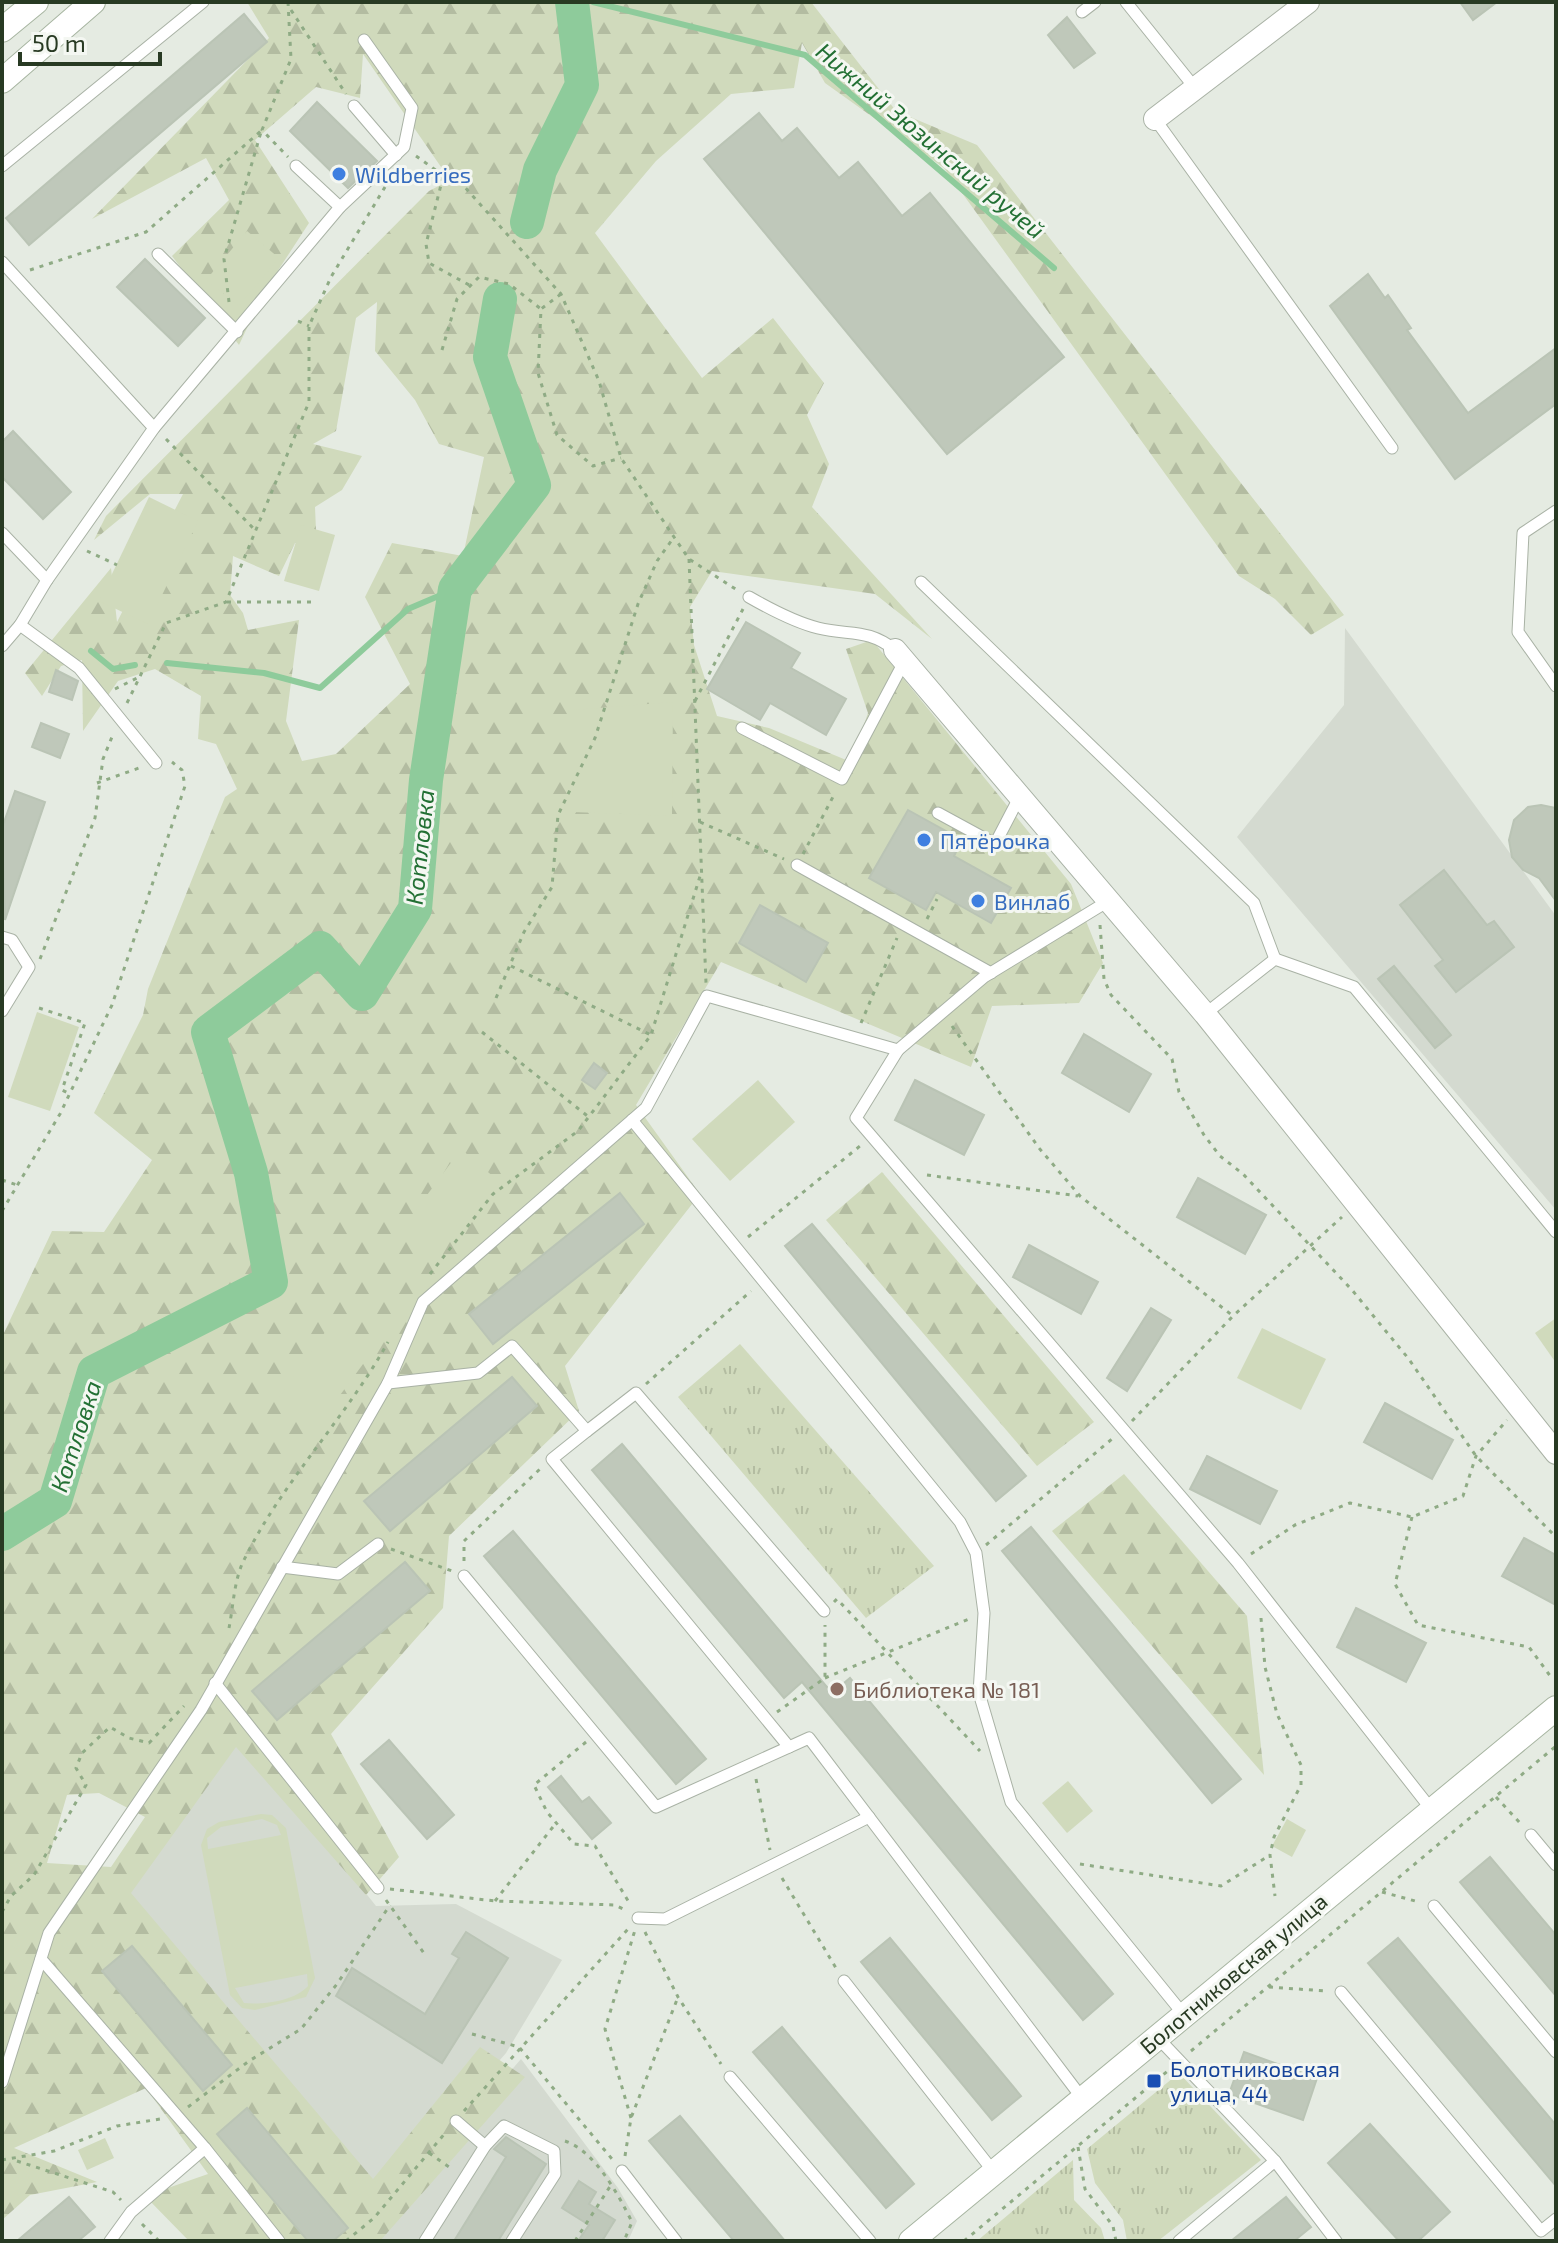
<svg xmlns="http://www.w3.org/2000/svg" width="1558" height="2243" viewBox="0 0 1558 2243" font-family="'Exo 2',sans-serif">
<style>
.built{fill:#d4dad0}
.grass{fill:url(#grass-tufts)}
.forest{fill:url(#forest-firs);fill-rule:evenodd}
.green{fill:#d0dabc;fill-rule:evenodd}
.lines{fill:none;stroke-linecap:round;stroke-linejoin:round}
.stream{stroke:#8ecb9b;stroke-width:6}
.river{stroke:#8ecb9b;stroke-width:34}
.building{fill:#bfc8ba;stroke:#bac4b5;stroke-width:2}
.lane-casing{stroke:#a9b2a5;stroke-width:13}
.street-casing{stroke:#a9b2a5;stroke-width:24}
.secondary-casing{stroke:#a7b5a1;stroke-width:26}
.path{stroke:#8fab85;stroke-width:3;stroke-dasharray:4 6;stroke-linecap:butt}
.lane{stroke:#fff;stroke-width:11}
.street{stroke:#fff;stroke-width:22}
.secondary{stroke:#fff;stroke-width:24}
.shop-dot{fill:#3f7fe0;stroke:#f4f7f2;stroke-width:3}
.education-dot{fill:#8d6e63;stroke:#f4f7f2;stroke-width:3}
.transit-dot{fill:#1a4fb4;stroke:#f4f7f2;stroke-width:3}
.labels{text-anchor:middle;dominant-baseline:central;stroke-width:6;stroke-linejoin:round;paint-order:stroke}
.shop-label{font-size:22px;fill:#366cbe;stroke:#f4f7f2;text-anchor:start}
.education-label{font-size:22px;fill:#785e54;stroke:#f4f7f2;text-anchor:start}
.street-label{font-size:22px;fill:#283a23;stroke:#f4f7f2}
.transit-label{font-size:22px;fill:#164399;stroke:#f4f7f2;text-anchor:start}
.water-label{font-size:24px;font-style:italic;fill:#237034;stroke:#f4f7f2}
</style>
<defs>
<pattern id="grass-tufts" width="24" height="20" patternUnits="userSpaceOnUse" patternTransform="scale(2)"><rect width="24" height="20" fill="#d0dabc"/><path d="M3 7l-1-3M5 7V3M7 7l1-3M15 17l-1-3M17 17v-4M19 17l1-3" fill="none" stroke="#b3bca1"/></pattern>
<pattern id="forest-firs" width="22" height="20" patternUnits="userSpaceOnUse" patternTransform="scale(2)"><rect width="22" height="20" fill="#d0dabc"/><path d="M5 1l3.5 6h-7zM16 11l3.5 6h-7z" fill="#b3bca1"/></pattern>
</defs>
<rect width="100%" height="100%" fill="#e5ebe2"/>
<g class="built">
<path d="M1345,628L1556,916V1210L1237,837L1344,705Z"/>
<path d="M235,1729L376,1906L456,1904L562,1960L506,2053L368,2212L119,1895Z"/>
<path d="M521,2059L618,2188L637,2221L628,2241H357L393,2207Z"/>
</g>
<g class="grass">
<path d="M740,1344L934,1566L866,1618L678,1397Z"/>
<path d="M1179,2073L1261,2160L1158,2241H1127L1123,2220L1095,2183L1087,2149Z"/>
<path d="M1073,2160L1074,2200L1101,2228L1105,2241H977Z"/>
</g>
<g class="forest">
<path d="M247,2H811L896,111L977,145L1344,615L1311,635L1275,599L1239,576L944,168L825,83L802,43L794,88L731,94L656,161L595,233L702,378L773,318L824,383L807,415L829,464L812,507L932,639L875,594L712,571L690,607L694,645L717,716L769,728L851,762L868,713L846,649L872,640L1071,884L1103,963L1079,1003L992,1006L971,1067L721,962L636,1105L700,1194L565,1366L579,1411L449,1536L443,1608L331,1734L399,1857L366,1895L236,1747L131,1893L373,2179L480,2047L525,2077L380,2241H189L145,2196L208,2174L146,2088L14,2148L97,2182L30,2195L2,2220V1337L52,1231L104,1232L152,1160L94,1113L143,1015L148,989L225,797L237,789L216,744L198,739L201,696L155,669L118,681L83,731L82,660L61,666L42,696L25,673L111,568L117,622L183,494H150L94,540L106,516L429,191L450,180L363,54L360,98L316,87L255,140L309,223L264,292L239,345L172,256L229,200L206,158L92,219L269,38ZM377,302L375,351L415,400L439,444L484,457L463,556L392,543L365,597L410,684L336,754L302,761L286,721L299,620L248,630L243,613L230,595L233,556L279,576L295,543L316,530L315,507L342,490L362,456L313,444L336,431L356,318ZM99,1793L145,1817L111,1867L47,1863L67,1795Z"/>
<path d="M882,1172L1094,1422L1037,1466L826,1220Z"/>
<path d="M1124,1474L1247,1616L1264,1775L1052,1531Z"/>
</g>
<g class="green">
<path d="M247,231L279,258L239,306L206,280Z"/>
<path d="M149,497L198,521L148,624L99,601Z"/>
<path d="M301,525L335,535L319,591L284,581Z"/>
<path d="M673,702L672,816L573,812V710Z"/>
<path d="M37,1012L79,1027L50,1111L8,1097Z"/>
<path d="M758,1080L795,1122L730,1181L692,1139Z"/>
<path d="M461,1149L495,1178L426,1263L399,1233Z"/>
<path d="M1556,1318V1363L1535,1333Z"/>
<path d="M333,1321L369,1356L315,1429L279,1397Z"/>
<path d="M1262,1328L1326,1359L1301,1410L1237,1378Z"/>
<path d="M1068,1781L1093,1811L1067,1833L1042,1803Z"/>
<path d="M261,1814L272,1815L286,1828L315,1978L306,1997L255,2010L242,2008L230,1995L201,1845L207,1829L219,1822ZM262,1819L277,1825L281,1835L208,1849L207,1838L221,1827ZM307,1974L308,1986C295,2001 263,2005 244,2003L235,1988Z"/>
<path d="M1287,1819L1306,1830L1292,1857L1272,1846Z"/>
<path d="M105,2138L114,2158L87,2170L78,2150Z"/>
</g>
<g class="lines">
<g class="stream">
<path d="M593,2L805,55L1054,268"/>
<path d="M91,651L113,669L135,665"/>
<path d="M167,663L264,673L320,688L408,609L455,589"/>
</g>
<g class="river">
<path d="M527,222L540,170L582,85L572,2"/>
<path d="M2,1534L55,1501L94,1372L271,1282L251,1173L208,1032L320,948L362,994L415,909L426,780L455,589L534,485L490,357L500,299"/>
</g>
</g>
<g class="building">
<path d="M1460,2H1497L1473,20Z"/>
<path d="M244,14L267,42L29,245L6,218Z"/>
<path d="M1067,17L1095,53L1074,68L1048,35Z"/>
<path d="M317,102L377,161L348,188L290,131Z"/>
<path d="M759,113L782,141L797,128L839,178L858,162L902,216L930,193L1064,357L947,454L704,159Z"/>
<path d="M145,259L205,318L178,346L117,287Z"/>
<path d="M1368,274L1385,298L1388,295L1411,328L1407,330L1468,413L1556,348V404L1455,479L1330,306Z"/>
<path d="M13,431L71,492L43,519L2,477V442Z"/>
<path d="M746,622L800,653L791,668L846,699L826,735L770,703L760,720L707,689Z"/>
<path d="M56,670L78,681L72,700L49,692Z"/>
<path d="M41,723L69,734L60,758L32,747Z"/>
<path d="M15,791L45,802L5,920L2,828Z"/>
<path d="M1541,805L1556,808V901L1539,878L1523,870L1512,857L1509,840L1514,820L1528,807Z"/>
<path d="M908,810L962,840L954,856L1011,888L991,923L936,892L926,910L869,878Z"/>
<path d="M1444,870L1487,925L1494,921L1514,947L1456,992L1435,966L1443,960L1400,905Z"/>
<path d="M760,905L828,943L806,982L739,943Z"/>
<path d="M1394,966L1451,1035L1435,1048L1378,979Z"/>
<path d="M1084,1034L1151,1074L1129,1112L1062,1073Z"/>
<path d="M594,1063L607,1073L595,1089L582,1080Z"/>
<path d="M915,1080L984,1115L964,1155L895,1120Z"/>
<path d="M1198,1178L1266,1215L1245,1254L1177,1217Z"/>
<path d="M620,1193L644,1224L493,1344L469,1314Z"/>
<path d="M812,1224L1026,1476L996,1501L785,1246Z"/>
<path d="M1029,1245L1098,1282L1081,1314L1013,1277Z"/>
<path d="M1151,1308L1171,1320L1127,1391L1107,1378Z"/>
<path d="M512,1377L537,1406L390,1531L364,1501Z"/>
<path d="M1385,1403L1453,1440L1432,1479L1364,1442Z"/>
<path d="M622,1444L832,1693L850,1678L1113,1994L1083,2020L802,1682L784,1698L592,1470Z"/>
<path d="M1207,1456L1277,1491L1260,1524L1190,1489Z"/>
<path d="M1031,1527L1241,1779L1212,1803L1002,1551Z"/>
<path d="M513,1531L706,1759L676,1784L484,1556Z"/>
<path d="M1524,1538L1556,1555V1605L1502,1576Z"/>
<path d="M405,1562L430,1591L277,1720L252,1691Z"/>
<path d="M1356,1608L1426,1643L1406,1682L1337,1647Z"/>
<path d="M389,1740L454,1815L427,1839L361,1764Z"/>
<path d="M561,1776L582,1802L589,1797L611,1823L592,1839L548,1787Z"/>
<path d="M1490,1857L1556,1935V1996L1460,1882Z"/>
<path d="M466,1932L508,1958L442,2063L336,1996L352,1968L425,2014L459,1958L452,1954Z"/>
<path d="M890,1938L1021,2096L992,2120L861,1962Z"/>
<path d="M1398,1938L1556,2125V2186L1368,1963Z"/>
<path d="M132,1946L232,2065L203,2091L102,1971Z"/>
<path d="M782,2027L914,2184L886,2208L753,2052Z"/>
<path d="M1244,2052L1317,2078L1303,2120L1229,2094Z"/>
<path d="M247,2108L348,2228L333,2241H308L217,2134Z"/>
<path d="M680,2116L785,2241H734L649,2141Z"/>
<path d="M1370,2124L1450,2212L1418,2241H1399L1328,2163Z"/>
<path d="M506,2137L546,2164L498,2241H454L506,2157L494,2149Z"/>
<path d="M579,2181L596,2192L589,2204L615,2220L602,2241H578L589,2225L562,2208Z"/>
<path d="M69,2197L95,2227L78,2241H17Z"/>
<path d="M1286,2197L1311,2227L1294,2241H1231Z"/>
</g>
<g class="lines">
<defs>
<g id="lane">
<path d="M1126,2L1195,88"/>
<path d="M1082,12L1095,2"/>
<path d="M354,106L396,155"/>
<path d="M1155,119L1392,448"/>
<path d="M2,166L203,2"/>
<path d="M296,166L340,207"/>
<path d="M158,254L237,332"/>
<path d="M2,262L154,428"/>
<path d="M1556,511L1523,533L1518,632L1556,686"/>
<path d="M2,533L47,580"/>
<path d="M921,582L1254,903L1275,959"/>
<path d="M749,597C770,609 794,622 818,628C850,636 867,628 895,650"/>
<path d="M20,625L79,668L156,763"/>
<path d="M2,646L20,625L47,580L154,428L340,207L404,147L412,108L364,40"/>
<path d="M742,728L842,779L904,662"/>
<path d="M938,813L995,844L1021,794"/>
<path d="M797,865L991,973"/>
<path d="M2,937L12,940L29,967L2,1011"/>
<path d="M1205,1014L1275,959L1354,987L1556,1232"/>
<path d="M898,1050L856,1118L1238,1563L1431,1809"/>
<path d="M632,1120L960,1522L976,1553L984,1613L979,1693L1011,1802L1184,2015"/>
<path d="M388,1383L478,1373L512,1346L587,1431L552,1459L789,1747"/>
<path d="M587,1431L636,1393L824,1611"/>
<path d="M282,1567L338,1574L378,1544"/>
<path d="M464,1576L656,1807L809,1738L1082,2098"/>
<path d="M215,1683L378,1888"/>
<path d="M1531,1835L1556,1865"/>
<path d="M1434,1906L1556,2052"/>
<path d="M638,1918L665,1919L869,1817"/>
<path d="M41,1959L205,2148L279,2241"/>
<path d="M844,1981L993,2171"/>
<path d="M1341,1992L1541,2231L1556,2219"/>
<path d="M1157,2037L1275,2161L1336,2241"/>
<path d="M730,2077L870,2241"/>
<path d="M2,2082L49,1933L201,1710L388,1383L423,1302L646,1108L707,996L898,1050L984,977L1110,900"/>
<path d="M456,2121L485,2146"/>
<path d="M622,2171L676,2241"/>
<path d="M110,2241L131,2212L205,2148"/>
<path d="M425,2241L485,2146L504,2126L554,2151L555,2174L512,2241"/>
<path d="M1179,2241L1275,2161"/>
</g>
<g id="street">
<path d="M1155,119L1308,2"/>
<path d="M895,650L1205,1014L1556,1453"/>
</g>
<g id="secondary">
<path d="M2,30L36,2"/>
<path d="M2,81L93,2"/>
<path d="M911,2241L1556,1708"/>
</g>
</defs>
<use href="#lane" class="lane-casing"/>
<use href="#street" class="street-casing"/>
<use href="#secondary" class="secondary-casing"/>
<g class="path">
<path d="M288,2L291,59L262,130L288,157"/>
<path d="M291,10L346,94"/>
<path d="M416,156L444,176L461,183L561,294L599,381L621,458L674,537L689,559L737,590"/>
<path d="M443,177L426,244L429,263L471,286"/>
<path d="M30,270L146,232L262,130"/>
<path d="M561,294L541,309L538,373L557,435L593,466L621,458"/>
<path d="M229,302L224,259L261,132"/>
<path d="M298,321L309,326"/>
<path d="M442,350L457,299L479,277L509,284L541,309"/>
<path d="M166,439L253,528"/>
<path d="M87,551L117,565"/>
<path d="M689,559L706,983"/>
<path d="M227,602H311"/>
<path d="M115,689L137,678"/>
<path d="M695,701L743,609"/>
<path d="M127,703L166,623L226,602L309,402V326L331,277L385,187"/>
<path d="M97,783L139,768"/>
<path d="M700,822L784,859"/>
<path d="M803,854L835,793"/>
<path d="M927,919L937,899"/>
<path d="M1100,925L1104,979L1111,995L1172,1059L1179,1092L1204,1135L1220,1156L1243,1174L1352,1290L1408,1358L1476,1456L1556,1537"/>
<path d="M40,959L95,818L103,759L114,732"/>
<path d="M511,966L651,1035"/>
<path d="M496,998L524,932L552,887L558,815L595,738L638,604L657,561L674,537"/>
<path d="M39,1008L85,1023L62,1090L70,1094"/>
<path d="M861,1023L897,938"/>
<path d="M952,1026L1039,1148L1080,1196L1233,1316"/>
<path d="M482,1032L590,1118"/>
<path d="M927,1175L1078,1196"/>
<path d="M2,1180L17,1185"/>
<path d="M2,1211L60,1114L112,1005L185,786L182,770L172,762"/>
<path d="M748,1237L860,1146"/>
<path d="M430,1274L493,1194L578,1131L651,1035L701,873"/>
<path d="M646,1384L751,1291"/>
<path d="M1132,1421L1233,1316L1342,1217"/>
<path d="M1412,1517L1395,1584L1418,1625L1529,1647L1551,1677"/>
<path d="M986,1545L1112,1439"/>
<path d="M391,1549L452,1571"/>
<path d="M1251,1554L1295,1525L1350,1503L1412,1517L1463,1496L1476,1456L1507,1420"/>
<path d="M464,1561V1541L540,1469"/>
<path d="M834,1602L837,1599L980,1751"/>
<path d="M1261,1618L1265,1667L1277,1714L1301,1765V1785L1274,1837L1270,1855L1275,1896"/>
<path d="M229,1628C233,1608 234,1581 243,1562C281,1483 346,1418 388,1342"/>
<path d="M825,1678L969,1619"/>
<path d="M777,1712L825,1678V1625"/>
<path d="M586,1742L534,1785L547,1812L574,1844L595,1846L630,1904"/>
<path d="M756,1779L770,1850"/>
<path d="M1496,1797L1521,1824"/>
<path d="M1080,1864L1221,1886L1270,1855"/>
<path d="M782,1878L836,1968"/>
<path d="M390,1889L495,1901L615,1905L625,1910"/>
<path d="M1382,1892L1419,1902"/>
<path d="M386,1900L426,1956"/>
<path d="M495,1901L556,1823"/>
<path d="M2,1912L11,1896L34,1875L86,1785L76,1768L82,1753L110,1727L129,1738L149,1743L184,1706"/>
<path d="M645,1932L678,1997L721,2064"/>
<path d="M1269,1987L1326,1991"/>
<path d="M472,2034L519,2047L612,2159"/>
<path d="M1191,2051L1556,1746"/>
<path d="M188,2107L249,2061L301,2029L337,1984L390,1905"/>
<path d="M464,2111L628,1929"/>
<path d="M631,2118L605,2029L635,1930"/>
<path d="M565,2141C595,2151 618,2194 632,2222L624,2241"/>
<path d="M1078,2147L1085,2189L1113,2226L1116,2241"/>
<path d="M429,2153L452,2169"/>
<path d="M625,2156L631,2118L678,1997"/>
<path d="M2,2160L54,2151L117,2126L160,2119"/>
<path d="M17,2161L113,2192L121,2200"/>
<path d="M142,2224L159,2241"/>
<path d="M346,2241L374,2218L446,2132"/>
<path d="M575,2241L611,2185"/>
<path d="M964,2241L1170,2069"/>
</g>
<use href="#lane" class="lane"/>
<use href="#street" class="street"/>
<use href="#secondary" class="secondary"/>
</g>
<g class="shop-dot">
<circle cx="339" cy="174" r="8"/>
<circle cx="924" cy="840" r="8"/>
<circle cx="978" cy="901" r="8"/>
</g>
<circle class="education-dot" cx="837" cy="1689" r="8"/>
<rect class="transit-dot" x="1146" y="2073" width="16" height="16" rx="4"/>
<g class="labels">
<g class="shop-label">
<text x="355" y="174">Wildberries</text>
<text x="940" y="840">Пятёрочка</text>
<text x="994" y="901">Винлаб</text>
</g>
<g class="education-label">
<text x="853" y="1689">Библиотека № 181</text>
</g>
<g class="street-label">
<text transform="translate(1233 1973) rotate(-40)">Болотниковская улица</text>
</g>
<g class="transit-label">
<text x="1170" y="2068">Болотниковская<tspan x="1170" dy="25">улица, 44</tspan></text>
</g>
<g class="water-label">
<text transform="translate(931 140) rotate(40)">Нижний Зюзинский ручей</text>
<text transform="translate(419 847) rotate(-84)">Котловка</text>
<text transform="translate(75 1436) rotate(-72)">Котловка</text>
</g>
</g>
<rect width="1558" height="2243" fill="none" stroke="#283a23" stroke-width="8"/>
<path d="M20 52v12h140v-12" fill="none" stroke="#283a23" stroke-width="4"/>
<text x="32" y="52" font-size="24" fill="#283a23" stroke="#f4f7f2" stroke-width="6" paint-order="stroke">50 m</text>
</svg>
